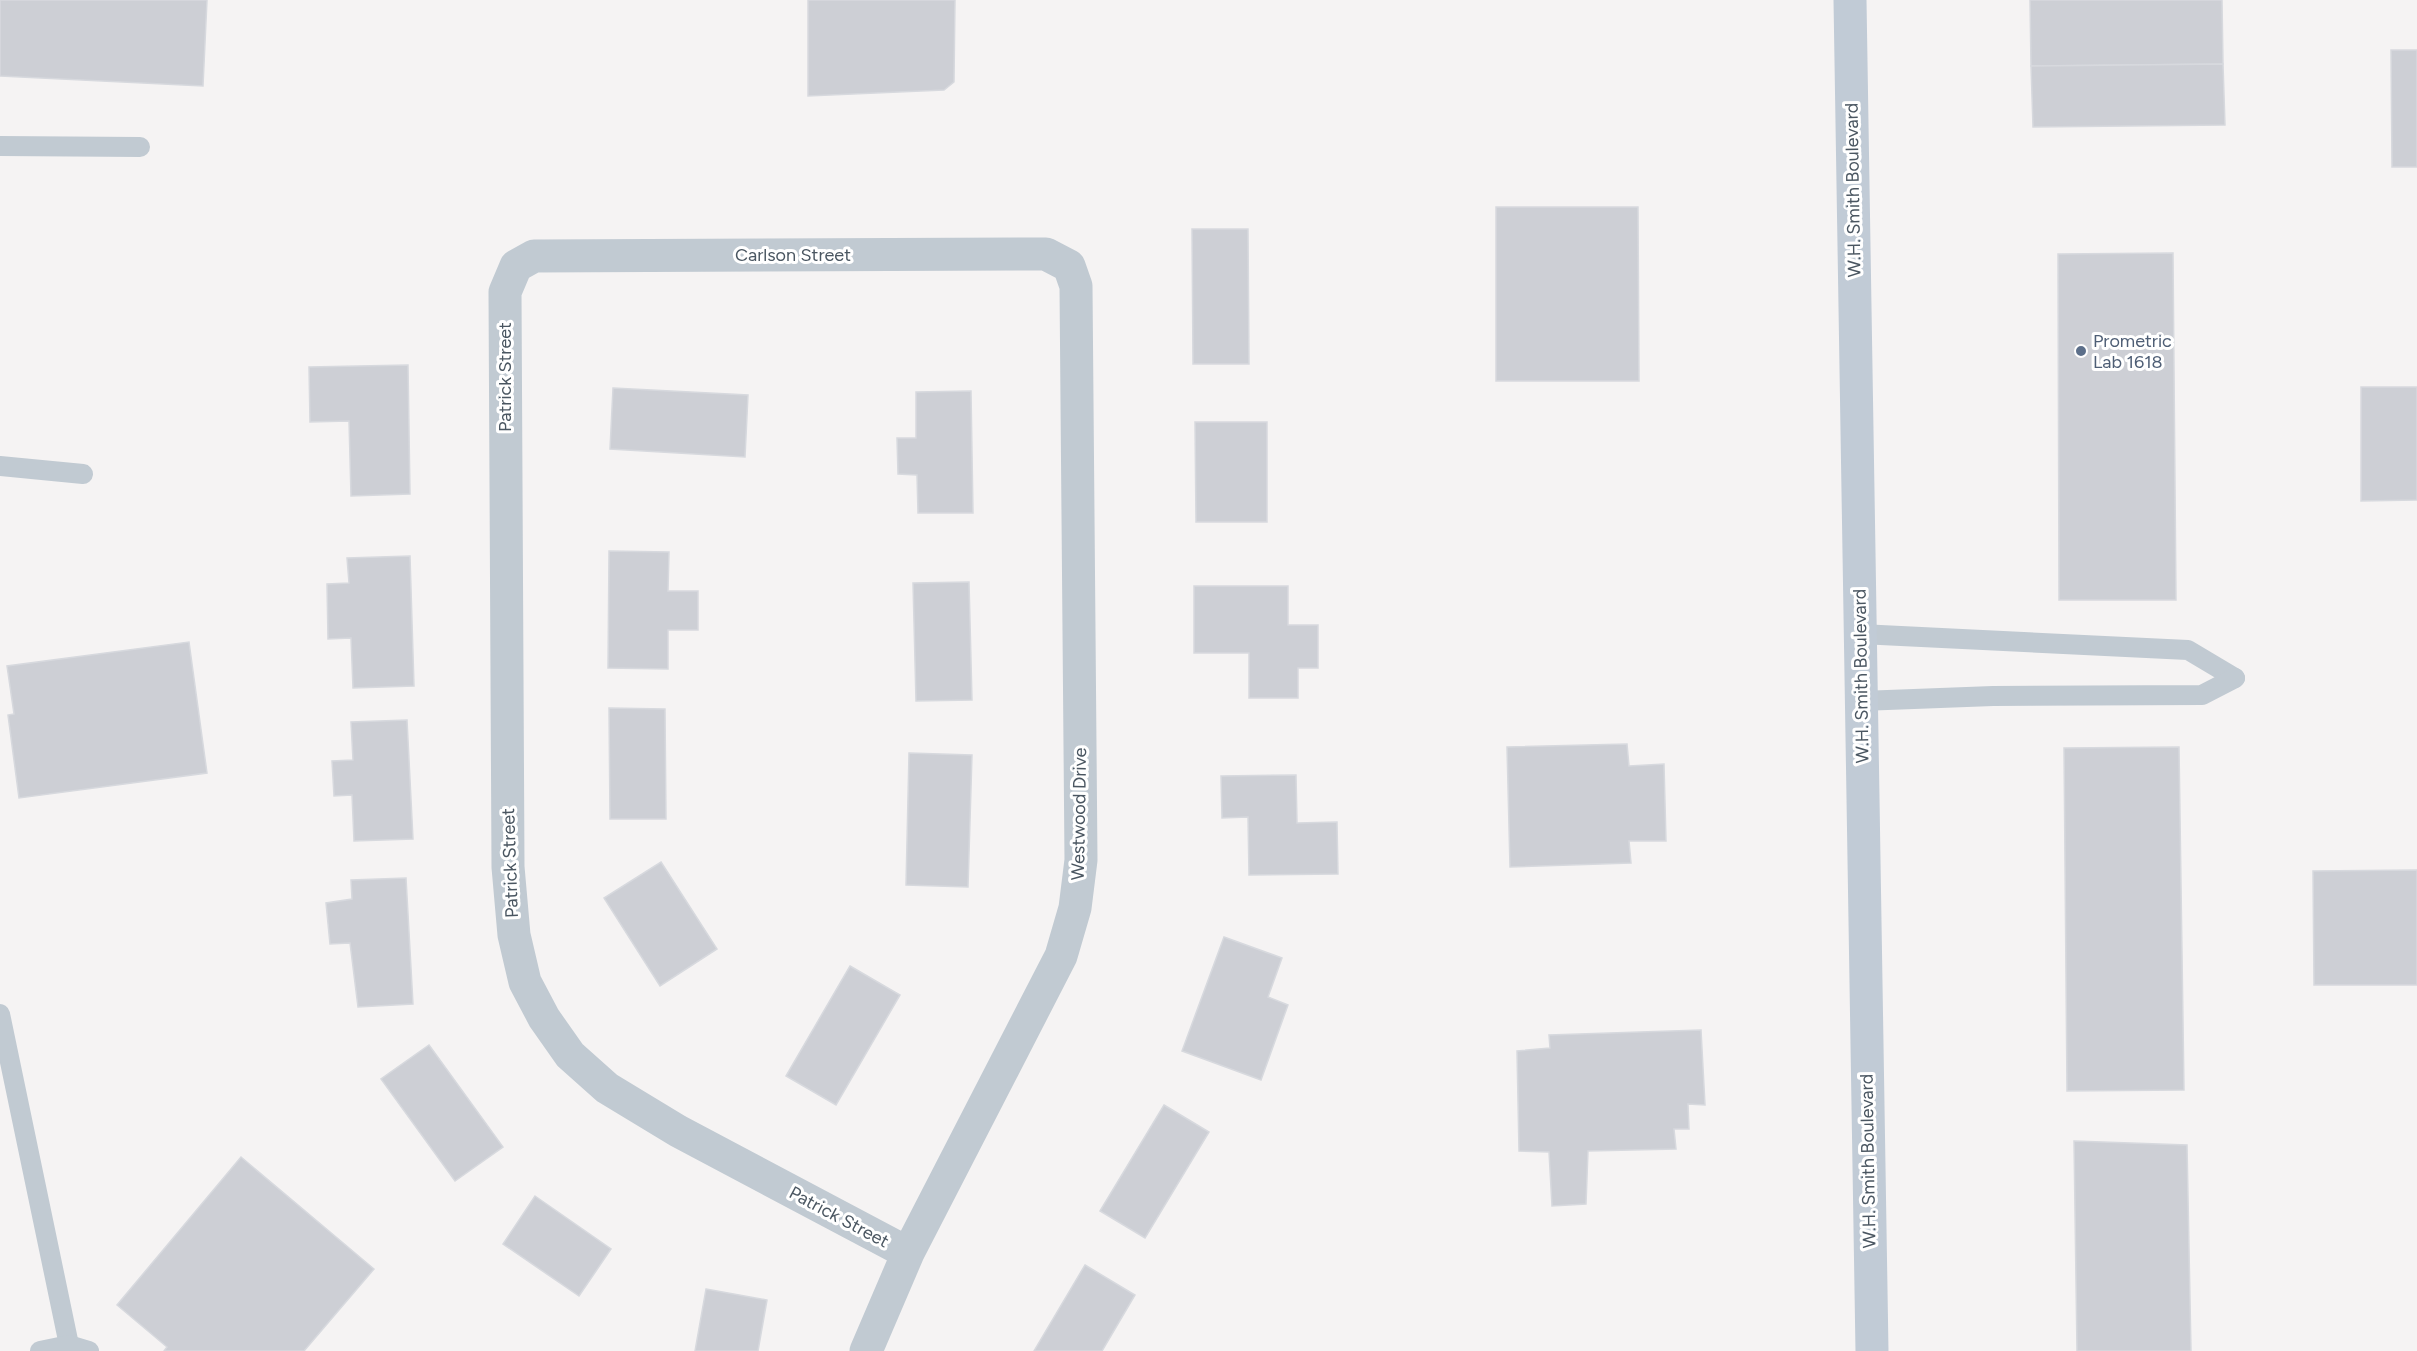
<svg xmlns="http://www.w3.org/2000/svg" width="2417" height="1351" viewBox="0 0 2417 1351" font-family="Figtree,sans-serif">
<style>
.building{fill:#cdcfd5;stroke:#d7d9de;stroke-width:1.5}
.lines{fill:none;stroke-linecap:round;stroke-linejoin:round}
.lane{stroke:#c1cad2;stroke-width:20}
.street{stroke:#c1cad2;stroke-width:33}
.secondary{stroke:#c1cbd6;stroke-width:33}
.service-dot{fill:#5c6f8a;stroke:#fff;stroke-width:2}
.labels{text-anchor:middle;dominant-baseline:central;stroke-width:6;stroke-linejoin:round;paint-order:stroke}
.street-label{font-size:18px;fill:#4a5661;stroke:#fff}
.service-label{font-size:18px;fill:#4e5e75;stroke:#fff;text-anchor:start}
</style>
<rect width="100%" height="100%" fill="#f5f3f3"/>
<g class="building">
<path d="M0,0H207L203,86L0,76Z"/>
<path d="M808,0H955L954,82L944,90L808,96Z"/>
<path d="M2030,0H2222L2223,64L2031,66Z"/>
<path d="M2391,50H2417V167H2392Z"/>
<path d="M2223,64L2225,125L2033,127L2031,66Z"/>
<path d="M1496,207H1638L1639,381H1496Z"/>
<path d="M1192,229H1248L1249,364H1193Z"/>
<path d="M2173,253L2176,600H2059L2058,254Z"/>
<path d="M408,365L410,494L351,496L349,421L310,422L309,367Z"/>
<path d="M2361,387H2417V500L2361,501Z"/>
<path d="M613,388L748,395L745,457L610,449Z"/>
<path d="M971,391L973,513H918L917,475L898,474L897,438H916V392Z"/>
<path d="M1195,422H1267V522H1196Z"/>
<path d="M609,551L669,552L668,591H698V630H668V669L608,668Z"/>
<path d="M410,556L414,686L353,688L351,638L328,639L327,584L349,583L347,558Z"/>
<path d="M969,582L972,700L916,701L913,583Z"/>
<path d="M1194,586H1288V625H1318V668H1298V698H1249V653H1194Z"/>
<path d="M189,642L207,773L19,798L8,715L14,714L7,666Z"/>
<path d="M609,708L665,709L666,819H610Z"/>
<path d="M407,720L413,839L354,841L352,795L334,796L332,761L353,760L351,722Z"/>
<path d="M1627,744L1629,766L1664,764L1666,841H1629L1631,863L1510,867L1507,747Z"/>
<path d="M2179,747L2184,1090L2067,1091L2064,748Z"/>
<path d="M909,753L972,755L968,887L906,885Z"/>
<path d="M1296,775L1297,823L1337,822L1338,874L1249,875L1248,817L1222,818L1221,776Z"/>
<path d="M661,862L717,949L660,986L604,898Z"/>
<path d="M2417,870V985H2314L2313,871Z"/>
<path d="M406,878L413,1004L358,1007L350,943L330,944L326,903L352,899L351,880Z"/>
<path d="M1224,937L1282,958L1268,997L1288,1005L1261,1080L1182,1051Z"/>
<path d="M850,966L900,995L836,1105L786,1076Z"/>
<path d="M1701,1030L1705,1105L1688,1104L1689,1129H1674L1676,1149L1588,1151L1586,1204L1552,1206L1549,1152L1519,1151L1517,1051L1550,1048L1549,1035Z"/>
<path d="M429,1045L503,1147L455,1181L381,1079Z"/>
<path d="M1164,1105L1209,1132L1145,1238L1100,1211Z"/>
<path d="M2074,1141L2187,1145L2191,1351H2077Z"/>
<path d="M241,1157L374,1269L304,1351H164L167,1347L117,1305Z"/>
<path d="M535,1196L611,1249L579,1296L503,1244Z"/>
<path d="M1085,1265L1135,1295L1102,1351H1034Z"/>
<path d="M706,1289L767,1300L758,1351H695Z"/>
</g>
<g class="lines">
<g class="lane">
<path d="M0,146L140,147"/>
<path d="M0,466L83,474"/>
<path d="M1860,634L2188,650L2235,678"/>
<path d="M1861,701L1993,696L2202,695L2235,678"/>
<path d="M0,1014L69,1345"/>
<path d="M40,1351L69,1345L89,1351"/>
</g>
<path class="street" d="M866,1351L908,1253L1061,956L1075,908L1081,860L1076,286L1069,266L1046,254L534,256L516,266L505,292L508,867L514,935L525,982L544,1018L570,1055L607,1088L678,1131L908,1253"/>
<path class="secondary" d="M1850,0L1872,1351"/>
</g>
<circle class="service-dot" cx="2081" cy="351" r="6"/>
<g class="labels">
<g class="street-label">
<text transform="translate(1853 190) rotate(-91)">W.H. Smith Boulevard</text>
<text x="793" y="255">Carlson Street</text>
<text transform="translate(505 377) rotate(-90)">Patrick Street</text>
<text transform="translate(1861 676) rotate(-91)">W.H. Smith Boulevard</text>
<text transform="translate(1079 814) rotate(-89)">Westwood Drive</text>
<text transform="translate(510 863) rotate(-92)">Patrick Street</text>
<text transform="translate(1868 1161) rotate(-91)">W.H. Smith Boulevard</text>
<text transform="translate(839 1217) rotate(28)">Patrick Street</text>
</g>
<g class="service-label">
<text x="2093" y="341">Prometric<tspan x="2093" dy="21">Lab 1618</tspan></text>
</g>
</g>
</svg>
